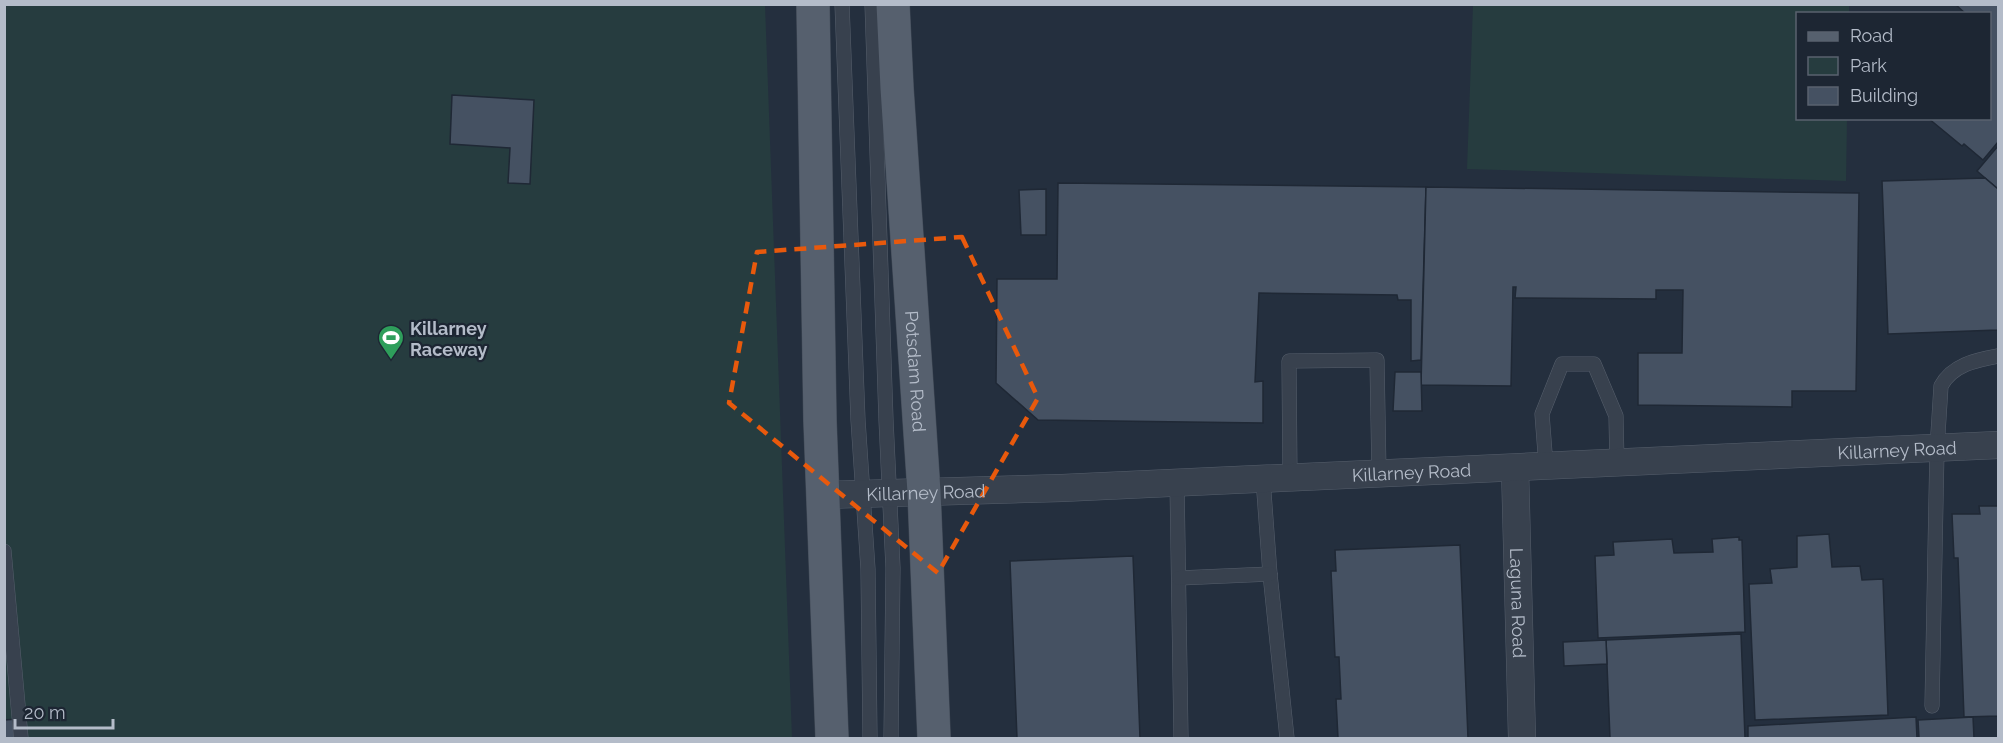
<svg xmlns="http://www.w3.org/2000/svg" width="2003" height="743" viewBox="0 0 2003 743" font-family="Raleway,sans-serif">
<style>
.green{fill:#263c3f}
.building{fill:#455162;stroke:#1f2835;stroke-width:1.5}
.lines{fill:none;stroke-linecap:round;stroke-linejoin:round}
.lane-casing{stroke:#565f6c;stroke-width:15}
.street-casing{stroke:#565f6c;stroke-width:28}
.primary-casing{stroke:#414a57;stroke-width:34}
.lane{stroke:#38414e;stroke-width:14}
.street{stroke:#38414e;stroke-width:27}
.primary{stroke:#56606e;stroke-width:33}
.marked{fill:none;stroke:#e8590c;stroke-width:4.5;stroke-dasharray:12 8;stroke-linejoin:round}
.labels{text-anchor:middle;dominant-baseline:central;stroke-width:4.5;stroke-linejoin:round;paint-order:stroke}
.poi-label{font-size:18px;font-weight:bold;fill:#b4bcc9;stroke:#1d2633;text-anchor:start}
.street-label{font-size:18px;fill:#b4bcc9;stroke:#1d2633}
</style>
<rect width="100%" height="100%" fill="#242f3e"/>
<g class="green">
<path d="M4,5H765L792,738H5Z"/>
<path d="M1473,5H1849V13L1798,14V118L1847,119L1846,181L1467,169Z"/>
</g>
<g class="building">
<path d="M1955,4H1998V142L1983,160L1964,144L1962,146L1928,118H1990V14H1966Z"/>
<path d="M452,95L534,100L530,184L508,183L510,148L450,144Z"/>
<path d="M1998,146V189L1977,171Z"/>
<path d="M1985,178L1998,189V330L1888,334L1882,181Z"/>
<path d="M1058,183L1426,187L1421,360L1411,361V300H1398L1397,295L1259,293L1255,382L1263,381V423L1038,420L996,383L997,279H1057Z"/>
<path d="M1426,187L1859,193L1856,391H1792V407L1638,405V353H1682L1683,290H1656V299L1515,298L1516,287H1513L1511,386L1421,385Z"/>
<path d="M1046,189V235H1021L1019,190Z"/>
<path d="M1395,372H1421L1422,411H1393Z"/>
<path d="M1979,506H1998V716L1964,717L1958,558H1954L1952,514H1980Z"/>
<path d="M1829,534L1832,567L1860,566L1862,580L1883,579L1888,715L1755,720L1749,584L1772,583L1770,569L1797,567V536Z"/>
<path d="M1739,537V540H1742L1745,632L1598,638L1595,556L1614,555L1613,542L1672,539L1674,553L1713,552L1712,539Z"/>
<path d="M1460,545L1468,738H1338L1336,699H1341L1339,657H1335L1331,571H1336L1335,550Z"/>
<path d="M1133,556L1140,738H1017L1010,561Z"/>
<path d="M1741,634L1745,738H1610L1606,640Z"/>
<path d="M1606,640L1607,664L1564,666L1563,642Z"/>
<path d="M1916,717L1917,738H1748V726Z"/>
<path d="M1973,717L1974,738H1919L1918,720Z"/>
<path d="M18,719L19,738H5L4,720Z"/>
</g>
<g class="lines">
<defs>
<g id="lane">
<path d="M842,4L858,420L868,569L870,738"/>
<path d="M872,4L886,420L893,568L891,738"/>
<path d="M1546,466L1542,414L1562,364H1594L1616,416L1617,464"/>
<path d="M1290,478L1289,361L1377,360L1379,474"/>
<path d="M1263,479L1270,574L1287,738"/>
<path d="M1177,483L1181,738"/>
<path d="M4,551L21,738"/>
<path d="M1179,578L1270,574"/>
<path d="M1932,706L1937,449L1941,386C1952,365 1976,360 1998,356"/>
</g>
<g id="street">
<path id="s1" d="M1515,468L1522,738"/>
<path id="s2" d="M824,495L1062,488L1998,445"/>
</g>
<g id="primary">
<path d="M813,4L820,421L832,738"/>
<path id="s3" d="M893,4L897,88L924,492L934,738"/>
</g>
</defs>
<use href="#lane" class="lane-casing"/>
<use href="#street" class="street-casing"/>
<use href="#primary" class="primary-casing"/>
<use href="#lane" class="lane"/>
<use href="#street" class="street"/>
<use href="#primary" class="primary"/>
</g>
<path class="marked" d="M962,237L1038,398L938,573L729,403L757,252Z"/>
<defs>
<symbol id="stadium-pin" viewBox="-11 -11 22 30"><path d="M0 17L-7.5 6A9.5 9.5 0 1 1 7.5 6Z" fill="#2e9e5b" stroke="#1d2633"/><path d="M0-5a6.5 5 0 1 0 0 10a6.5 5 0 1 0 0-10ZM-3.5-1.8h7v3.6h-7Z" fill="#fff"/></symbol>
</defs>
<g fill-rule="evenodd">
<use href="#stadium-pin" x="376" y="323" width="30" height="40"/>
</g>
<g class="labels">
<g class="poi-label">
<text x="410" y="328">Killarney<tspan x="410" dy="21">Raceway</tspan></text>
</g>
<g class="street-label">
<text stroke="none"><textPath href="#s3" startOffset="368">Potsdam Road</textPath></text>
<text stroke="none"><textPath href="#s2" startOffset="1074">Killarney Road</textPath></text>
<text stroke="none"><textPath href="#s2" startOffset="588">Killarney Road</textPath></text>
<text stroke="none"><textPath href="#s2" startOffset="102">Killarney Road</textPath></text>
<text stroke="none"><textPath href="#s1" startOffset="135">Laguna Road</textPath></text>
</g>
</g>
<rect width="2003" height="743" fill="none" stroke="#b4bcc9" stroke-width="12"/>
<rect x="1796" y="12" width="195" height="108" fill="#1d2633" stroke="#59626f" stroke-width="1.5"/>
<rect x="1808" y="32" width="30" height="9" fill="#56606e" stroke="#59626f" stroke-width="1.5"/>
<text x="1850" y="42" font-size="18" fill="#b4bcc9">Road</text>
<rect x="1808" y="57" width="30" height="18" fill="#263c3f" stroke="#59626f" stroke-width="1.5"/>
<text x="1850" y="72" font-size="18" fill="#b4bcc9">Park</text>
<rect x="1808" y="87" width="30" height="18" fill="#455162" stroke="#59626f" stroke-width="1.5"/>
<text x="1850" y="102" font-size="18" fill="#b4bcc9">Building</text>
<path d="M15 719v9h98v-9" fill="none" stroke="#b4bcc9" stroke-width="3"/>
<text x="24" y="719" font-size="18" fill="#b4bcc9" stroke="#1d2633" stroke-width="4.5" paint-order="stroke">20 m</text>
</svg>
